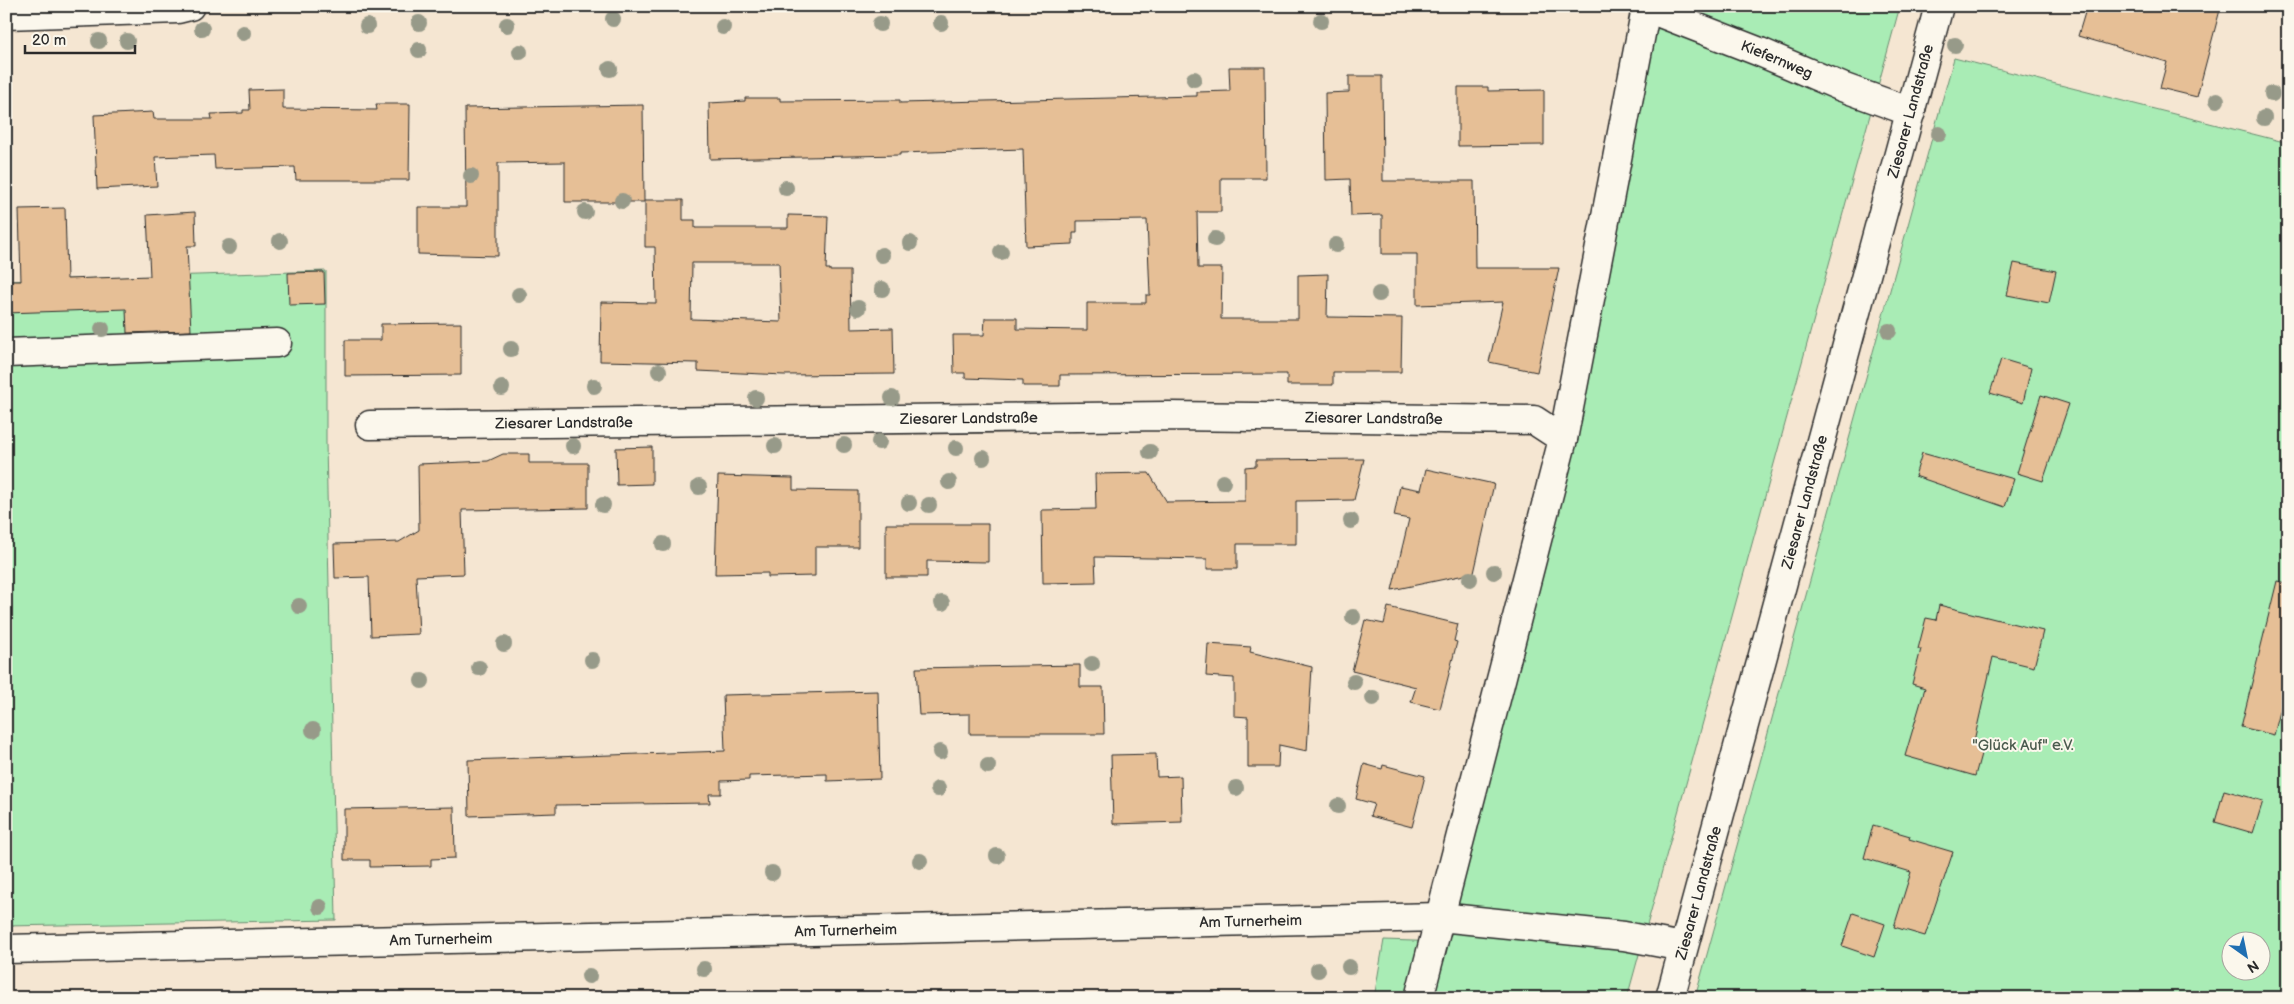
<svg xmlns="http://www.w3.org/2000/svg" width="2294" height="1004" viewBox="0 0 2294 1004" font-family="'Balsamiq Sans',sans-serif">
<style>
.green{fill:#a9ecb5;stroke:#6a8c70;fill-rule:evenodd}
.building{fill:#e6bf96;stroke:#2b2b2b;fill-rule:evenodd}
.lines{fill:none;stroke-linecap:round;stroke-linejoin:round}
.minor-casing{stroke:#2b2b2b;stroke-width:31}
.major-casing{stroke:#2b2b2b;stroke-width:31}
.minor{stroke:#fbf7ec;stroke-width:28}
.major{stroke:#fbf7ec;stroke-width:28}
.tree{fill:#979a89}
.labels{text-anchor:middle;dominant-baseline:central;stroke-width:4;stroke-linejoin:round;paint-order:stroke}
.street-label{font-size:15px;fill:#2b2b2b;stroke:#fbf7ec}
.park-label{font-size:15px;fill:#4a5b4e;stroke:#fbf7ec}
</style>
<rect width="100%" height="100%" fill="#f5e6d2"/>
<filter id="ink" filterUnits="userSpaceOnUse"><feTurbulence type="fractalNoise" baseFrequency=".02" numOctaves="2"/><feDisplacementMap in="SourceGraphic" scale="10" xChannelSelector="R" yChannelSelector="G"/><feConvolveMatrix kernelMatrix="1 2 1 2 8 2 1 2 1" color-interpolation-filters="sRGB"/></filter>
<g filter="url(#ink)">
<g class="green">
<path d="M1651,6H1900L1627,998H1374L1384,940L1443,942Z"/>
<path d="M1954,58L2288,143V998H1695ZM2232,942H2262V972H2232Z"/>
<path d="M326,271V443L336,920L6,926V281Z"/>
</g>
<g class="building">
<path d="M2087,6H2221L2197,97L2160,88L2167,62L2078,36Z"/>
<path d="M1229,67H1265L1266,178H1221V212H1197L1198,268H1222L1221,319H1298V275L1328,274L1327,317L1402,318L1401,372H1333V385H1287V374L1060,375V386H1023V380L965,378V373H954L953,335H984L985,318H1017V329L1087,330V303H1146V295H1150L1147,220L1077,221V233H1073V244L1026,246L1023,149L900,153V155L710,159L709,103L745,101V98H780V101L900,100V103L1197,96V92L1230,91Z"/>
<path d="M1349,76H1382L1383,181H1474L1475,268H1559L1537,372L1489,362L1503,302L1417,305V254H1382V215L1351,216L1350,179L1326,180L1325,93L1349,92Z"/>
<path d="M1458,87H1488V91L1544,90V145L1458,146Z"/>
<path d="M283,89V109L377,110L376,104H410L409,180H296L295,167L215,169L214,155L155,157L157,186L97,189L94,115L153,112L154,119H212L211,114L243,113V110H250L249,90Z"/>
<path d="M643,105L644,202H565V162L498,163V256L418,254V207H466L465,108Z"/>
<path d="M645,200H683V220H695V228H788V215L828,216L826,269H830V271H850L851,329L893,328L894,374L784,375L698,371V363L600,361L601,302L656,303L655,247H645ZM692,263H779L781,322L691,319Z"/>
<path d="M65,208L67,279L150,276L147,215L195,212L196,246H187L191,331L127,333L126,309L6,313V281H21L19,209Z"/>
<path d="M2014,263L2056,271L2049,303L2007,295Z"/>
<path d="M324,272L325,304L289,305L288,273Z"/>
<path d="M461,323V375L345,376V340H381V324Z"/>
<path d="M2001,359L2031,368L2023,403L1990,393Z"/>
<path d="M2041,395L2069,404L2043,481L2017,473Z"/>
<path d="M652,447V484L617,485L616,448Z"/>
<path d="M1922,453L2014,479L2005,507L1915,476Z"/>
<path d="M503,454H529V463H588V508L462,510L464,574L416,576L419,634L371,636L369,577L335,578L334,544L399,542L419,530L418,464L488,461Z"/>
<path d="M1364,459L1354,500L1296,501V544H1237V569H1207V559L1095,557L1096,582L1043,583L1042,510L1096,509L1095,474L1149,473L1167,502L1245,501V467L1256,466V460Z"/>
<path d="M1426,469L1494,484L1474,573L1392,590L1409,519L1394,516L1400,486L1421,490Z"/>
<path d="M718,476L793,478V490L858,491V547H815V576L768,577V573L715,574Z"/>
<path d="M886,524H988V562L927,561V577H886Z"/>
<path d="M2277,581L2288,583V680L2274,735L2241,727Z"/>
<path d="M1939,605L2043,631L2034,667L1993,657L1974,741L1984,743L1975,776L1905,756L1925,688L1912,684L1921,649H1918L1926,618L1936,620Z"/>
<path d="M1388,607L1458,624L1454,641L1457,642L1440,709L1411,702L1416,687L1352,671L1365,620L1384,624Z"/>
<path d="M1208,644L1251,647L1250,652L1312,667L1307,751L1279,745L1278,767H1248V717L1234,716V678L1206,676Z"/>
<path d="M1080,665V687H1103L1104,734H970V714L919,715L916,668Z"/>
<path d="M878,691L880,779L827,781V774L749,776V780L721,781V794H709L710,803L556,805V813L469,816L468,760L725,751L723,695Z"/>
<path d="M1156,754L1157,777L1181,776L1182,822L1113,824L1111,755Z"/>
<path d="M1364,764L1382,769L1383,765L1425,776L1412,827L1370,816L1374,804L1356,799Z"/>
<path d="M2224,790L2263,801L2253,833L2215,822Z"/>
<path d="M454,807L455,858L431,859V866L370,867V860H344V809Z"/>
<path d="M1873,825L1910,836L1909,839L1953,852L1925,936L1894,927L1911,872L1864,858Z"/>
<path d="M1853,913L1885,924L1874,957L1842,946Z"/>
</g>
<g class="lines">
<defs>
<g id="minor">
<path id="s1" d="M1642,6L1760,52L1842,87L1911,112"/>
<path d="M6,15L178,9L190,6"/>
<path d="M6,353L277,343"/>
<path id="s2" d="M370,425L1168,416L1534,420L1563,439"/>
<path id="s3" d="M6,949L1440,917L1624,936L1683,947"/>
<path d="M1419,998L1563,439L1646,8"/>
</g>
<g id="major">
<path id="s4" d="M1670,998L1939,6"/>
</g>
</defs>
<use href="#minor" class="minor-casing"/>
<use href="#major" class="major-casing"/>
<use href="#minor" class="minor"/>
<use href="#major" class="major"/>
</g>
<g class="tree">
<circle cx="613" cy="19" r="8"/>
<circle cx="1321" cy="21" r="8"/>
<circle cx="419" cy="23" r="8"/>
<circle cx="941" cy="23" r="8"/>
<circle cx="880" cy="24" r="8"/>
<circle cx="507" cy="25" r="8"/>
<circle cx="367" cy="26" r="8"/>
<circle cx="723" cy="27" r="8"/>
<circle cx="202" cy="29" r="8"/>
<circle cx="243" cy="33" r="8"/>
<circle cx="99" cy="41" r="8"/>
<circle cx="127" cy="41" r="8"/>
<circle cx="1955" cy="45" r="8"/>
<circle cx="419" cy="50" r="8"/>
<circle cx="520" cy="52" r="8"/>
<circle cx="610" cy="69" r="8"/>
<circle cx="1194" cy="79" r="8"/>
<circle cx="2272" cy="94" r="8"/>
<circle cx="2217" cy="100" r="8"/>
<circle cx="2264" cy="118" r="8"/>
<circle cx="1939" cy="134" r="8"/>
<circle cx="471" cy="176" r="8"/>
<circle cx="786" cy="188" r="8"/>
<circle cx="622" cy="201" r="8"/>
<circle cx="585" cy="212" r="8"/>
<circle cx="1215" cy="239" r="8"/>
<circle cx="280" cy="241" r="8"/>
<circle cx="910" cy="243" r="8"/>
<circle cx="1336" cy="245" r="8"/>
<circle cx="229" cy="247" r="8"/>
<circle cx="1001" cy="252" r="8"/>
<circle cx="882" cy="255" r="8"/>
<circle cx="882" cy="289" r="8"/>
<circle cx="1379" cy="294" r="8"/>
<circle cx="519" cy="295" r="8"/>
<circle cx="858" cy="308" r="8"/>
<circle cx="102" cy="329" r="8"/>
<circle cx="1889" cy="331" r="8"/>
<circle cx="511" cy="349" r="8"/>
<circle cx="659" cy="371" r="8"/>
<circle cx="594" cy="386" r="8"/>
<circle cx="502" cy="388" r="8"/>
<circle cx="756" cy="398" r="8"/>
<circle cx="892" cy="398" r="8"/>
<circle cx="879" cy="442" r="8"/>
<circle cx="844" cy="445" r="8"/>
<circle cx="573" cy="446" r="8"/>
<circle cx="775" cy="446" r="8"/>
<circle cx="956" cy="448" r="8"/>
<circle cx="1150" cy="452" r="8"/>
<circle cx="983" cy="458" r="8"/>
<circle cx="949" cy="482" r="8"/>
<circle cx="1223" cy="482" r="8"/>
<circle cx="699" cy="487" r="8"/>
<circle cx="909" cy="503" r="8"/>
<circle cx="603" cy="505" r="8"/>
<circle cx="929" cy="505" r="8"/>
<circle cx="1351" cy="521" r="8"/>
<circle cx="663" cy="544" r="8"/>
<circle cx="1494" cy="572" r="8"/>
<circle cx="1470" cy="579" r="8"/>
<circle cx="942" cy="603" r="8"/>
<circle cx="299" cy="606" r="8"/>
<circle cx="1353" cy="617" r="8"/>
<circle cx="504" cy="644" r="8"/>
<circle cx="592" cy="660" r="8"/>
<circle cx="1092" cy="664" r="8"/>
<circle cx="479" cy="668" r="8"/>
<circle cx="422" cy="681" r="8"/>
<circle cx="1354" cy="682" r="8"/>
<circle cx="1373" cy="698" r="8"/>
<circle cx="313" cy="730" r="8"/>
<circle cx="940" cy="752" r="8"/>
<circle cx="988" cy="766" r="8"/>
<circle cx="1236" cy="788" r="8"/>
<circle cx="938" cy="789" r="8"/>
<circle cx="1338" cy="806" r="8"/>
<circle cx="997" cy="856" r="8"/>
<circle cx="920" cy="861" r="8"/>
<circle cx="772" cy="873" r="8"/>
<circle cx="320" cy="907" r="8"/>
<circle cx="1349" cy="967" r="8"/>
<circle cx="704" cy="969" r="8"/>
<circle cx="1318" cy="970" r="8"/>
<circle cx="589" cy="976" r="8"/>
</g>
</g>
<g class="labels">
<g class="street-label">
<text stroke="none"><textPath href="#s1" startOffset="145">Kiefernweg</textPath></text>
<text stroke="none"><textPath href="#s4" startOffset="919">Ziesarer Landstraße</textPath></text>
<text stroke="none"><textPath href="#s2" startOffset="1004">Ziesarer Landstraße</textPath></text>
<text stroke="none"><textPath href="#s2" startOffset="599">Ziesarer Landstraße</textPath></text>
<text stroke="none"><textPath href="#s2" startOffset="194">Ziesarer Landstraße</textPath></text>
<text stroke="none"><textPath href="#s4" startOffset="514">Ziesarer Landstraße</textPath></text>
<text stroke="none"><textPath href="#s4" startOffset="109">Ziesarer Landstraße</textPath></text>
<text stroke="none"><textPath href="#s3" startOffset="1245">Am Turnerheim</textPath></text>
<text stroke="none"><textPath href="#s3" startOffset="840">Am Turnerheim</textPath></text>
<text stroke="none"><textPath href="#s3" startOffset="435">Am Turnerheim</textPath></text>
</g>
<g class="park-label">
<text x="2023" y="745">"Glück Auf" e.V.</text>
</g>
</g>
<rect width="2294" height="1004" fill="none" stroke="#fbf7ec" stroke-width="25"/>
<rect x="12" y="12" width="2269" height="979" fill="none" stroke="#2b2b2b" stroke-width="2" filter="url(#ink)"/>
<g transform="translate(2246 956) rotate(147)"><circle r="24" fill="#fbf7ec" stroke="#a8a59f"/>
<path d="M0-4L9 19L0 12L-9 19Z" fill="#1f6fb2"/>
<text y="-8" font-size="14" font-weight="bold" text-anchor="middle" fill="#2b2b2b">N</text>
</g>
<path d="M25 45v8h110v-8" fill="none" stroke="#2b2b2b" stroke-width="2.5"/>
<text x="32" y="45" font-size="15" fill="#2b2b2b" stroke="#fbf7ec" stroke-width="4" paint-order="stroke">20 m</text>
</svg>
